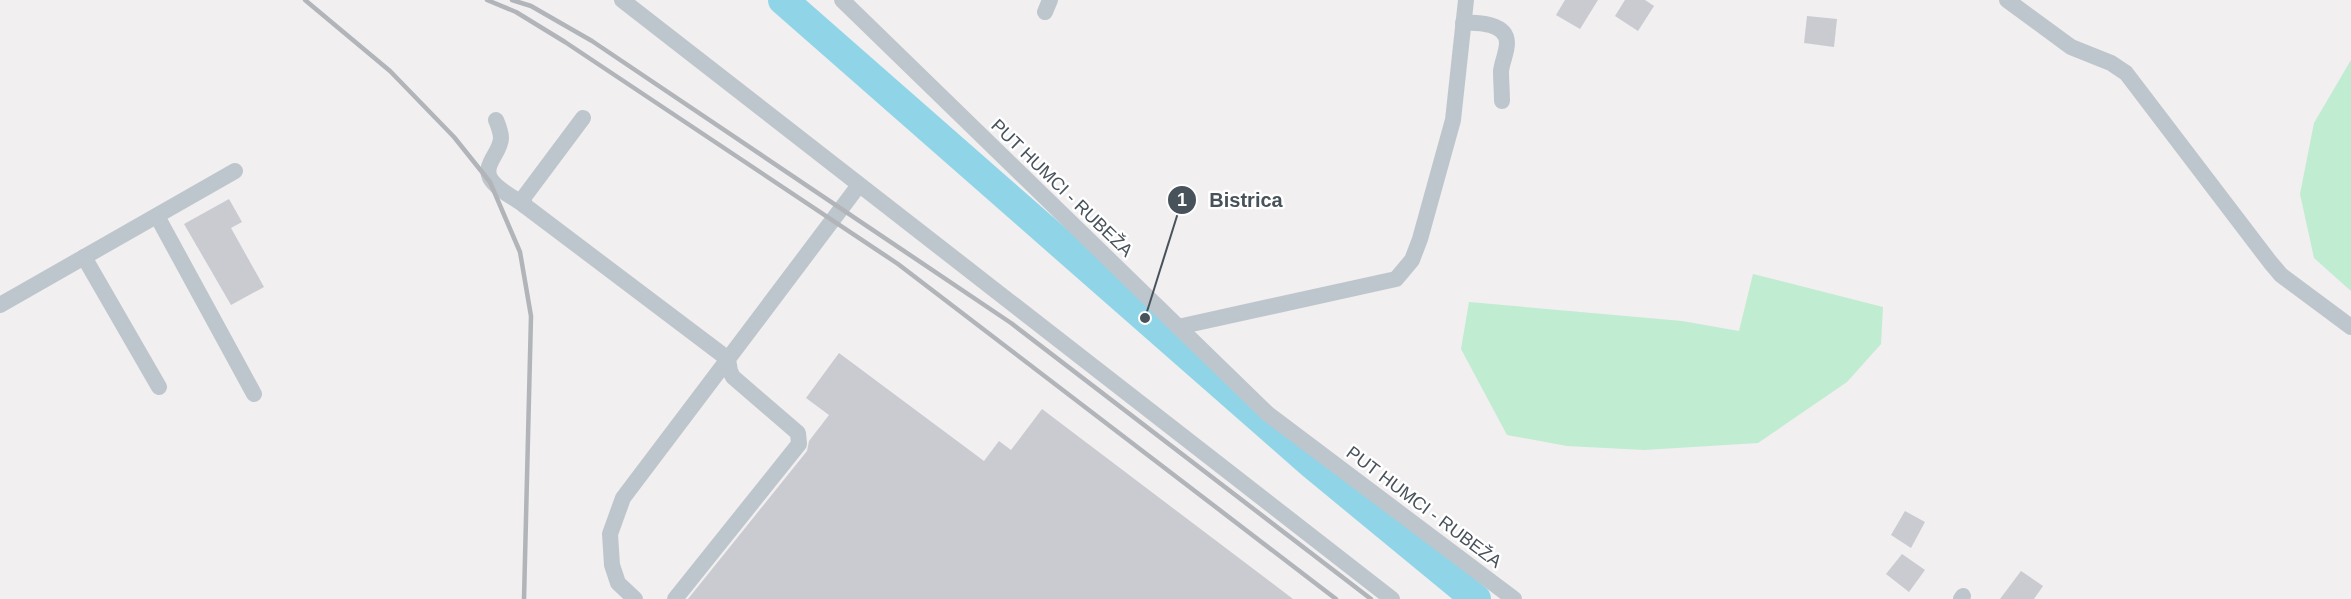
<svg xmlns="http://www.w3.org/2000/svg" width="2351" height="599" viewBox="0 0 2351 599" font-family="Arial,sans-serif">
<style>
.green{fill:#c0ecd1}
.lines{fill:none;stroke-linecap:round;stroke-linejoin:round}
.river{stroke:#90d5e7;stroke-width:30}
.building{fill:#c9cbd1}
.minor{stroke:#bec6cd;stroke-width:16}
.rail{stroke:#b1b4b9;stroke-width:4.5}
.labels{text-anchor:middle;dominant-baseline:central;stroke-width:5;stroke-linejoin:round;paint-order:stroke}
.street-label{font-size:18px;fill:#48525b;stroke:#fff}
.leader{fill:none;stroke:#48525b;stroke-width:2}
.callout-dot{fill:#48525b;stroke:#fff;stroke-width:2}
.mark-label{font-size:18px;text-anchor:middle;font-weight:bold;fill:#fff}
.callout-label{font-size:20px;text-anchor:middle;font-weight:bold;fill:#48525b;stroke:#fff;stroke-width:5;stroke-linejoin:round;paint-order:stroke}
</style>
<rect width="100%" height="100%" fill="#f1efef"/>
<g class="green">
<path d="M2351,60V291L2314,258L2300,194L2314,123Z"/>
<path d="M1753,274L1883,307L1881,344L1847,382L1758,443L1644,450L1567,446L1507,435L1461,349L1469,302L1682,321L1739,331Z"/>
</g>
<g class="lines">
<path class="river" d="M783,0L1312,464L1476,599"/>
</g>
<g class="building">
<path d="M1565,0H1598L1580,29L1556,15Z"/>
<path d="M1625,0H1645L1654,6L1638,31L1615,16Z"/>
<path d="M1807,16L1837,19L1834,47L1804,43Z"/>
<path d="M229,199L242,222L231,228L264,287L231,305L184,224Z"/>
<path d="M839,353L984,461L999,441L1011,450L1042,409L1293,599H688L807,451L809,441L829,415L806,398Z"/>
<path d="M1905,511L1925,522L1911,548L1891,535Z"/>
<path d="M1902,554L1925,570L1909,592L1886,574Z"/>
<path d="M2021,571L2043,586L2034,599H2000Z"/>
</g>
<g class="lines">
<g class="minor">
<path d="M622,0L1392,599"/>
<path d="M842,0L1268,414L1514,599"/>
<path d="M2007,0L2071,47L2111,63L2126,73L2270,262L2281,275L2351,327"/>
<path d="M1045,12L1050,0"/>
<path d="M1463,23C1477,22 1507,23 1507,43C1507,52 1502,62 1501,71C1501,81 1502,91 1502,101"/>
<path d="M583,118L524,197V205L728,359L623,498L610,534L612,565L618,583L635,599"/>
<path d="M496,120C498,125 501,132 501,138C501,152 483,164 490,178C496,189 513,197 524,205"/>
<path d="M157,216L254,394"/>
<path d="M84,257L159,387"/>
<path d="M0,305L235,171"/>
<path d="M1178,327L1396,279L1412,260L1420,239L1453,120L1466,0"/>
<path d="M675,599L799,444L798,433L733,377L730,371L728,359L859,185"/>
<path d="M1961,599L1963,596"/>
</g>
<g class="rail">
<path d="M305,0L390,71L454,137L490,182L520,252L531,316L524,599"/>
<path d="M487,0L516,12L565,42L898,264L1336,599"/>
<path d="M512,0L531,6L592,41L1011,323L1371,599"/>
</g>
</g>
<g class="labels">
<g class="street-label">
<text transform="translate(1062 188) rotate(44)">PUT HUMCI - RUBEŽA</text>
<text transform="translate(1424 507) rotate(37)">PUT HUMCI - RUBEŽA</text>
</g>
</g>
<path class="leader" d="M1145 318L1182 200"/>
<g class="callout-dot">
<circle cx="1145" cy="318" r="6"/>
<circle cx="1182" cy="200" r="15"/>
</g>
<g class="mark-label">
<text x="1182" y="206">1</text>
</g>
<g class="callout-label">
<text x="1246" y="207">Bistrica</text>
</g>
</svg>
